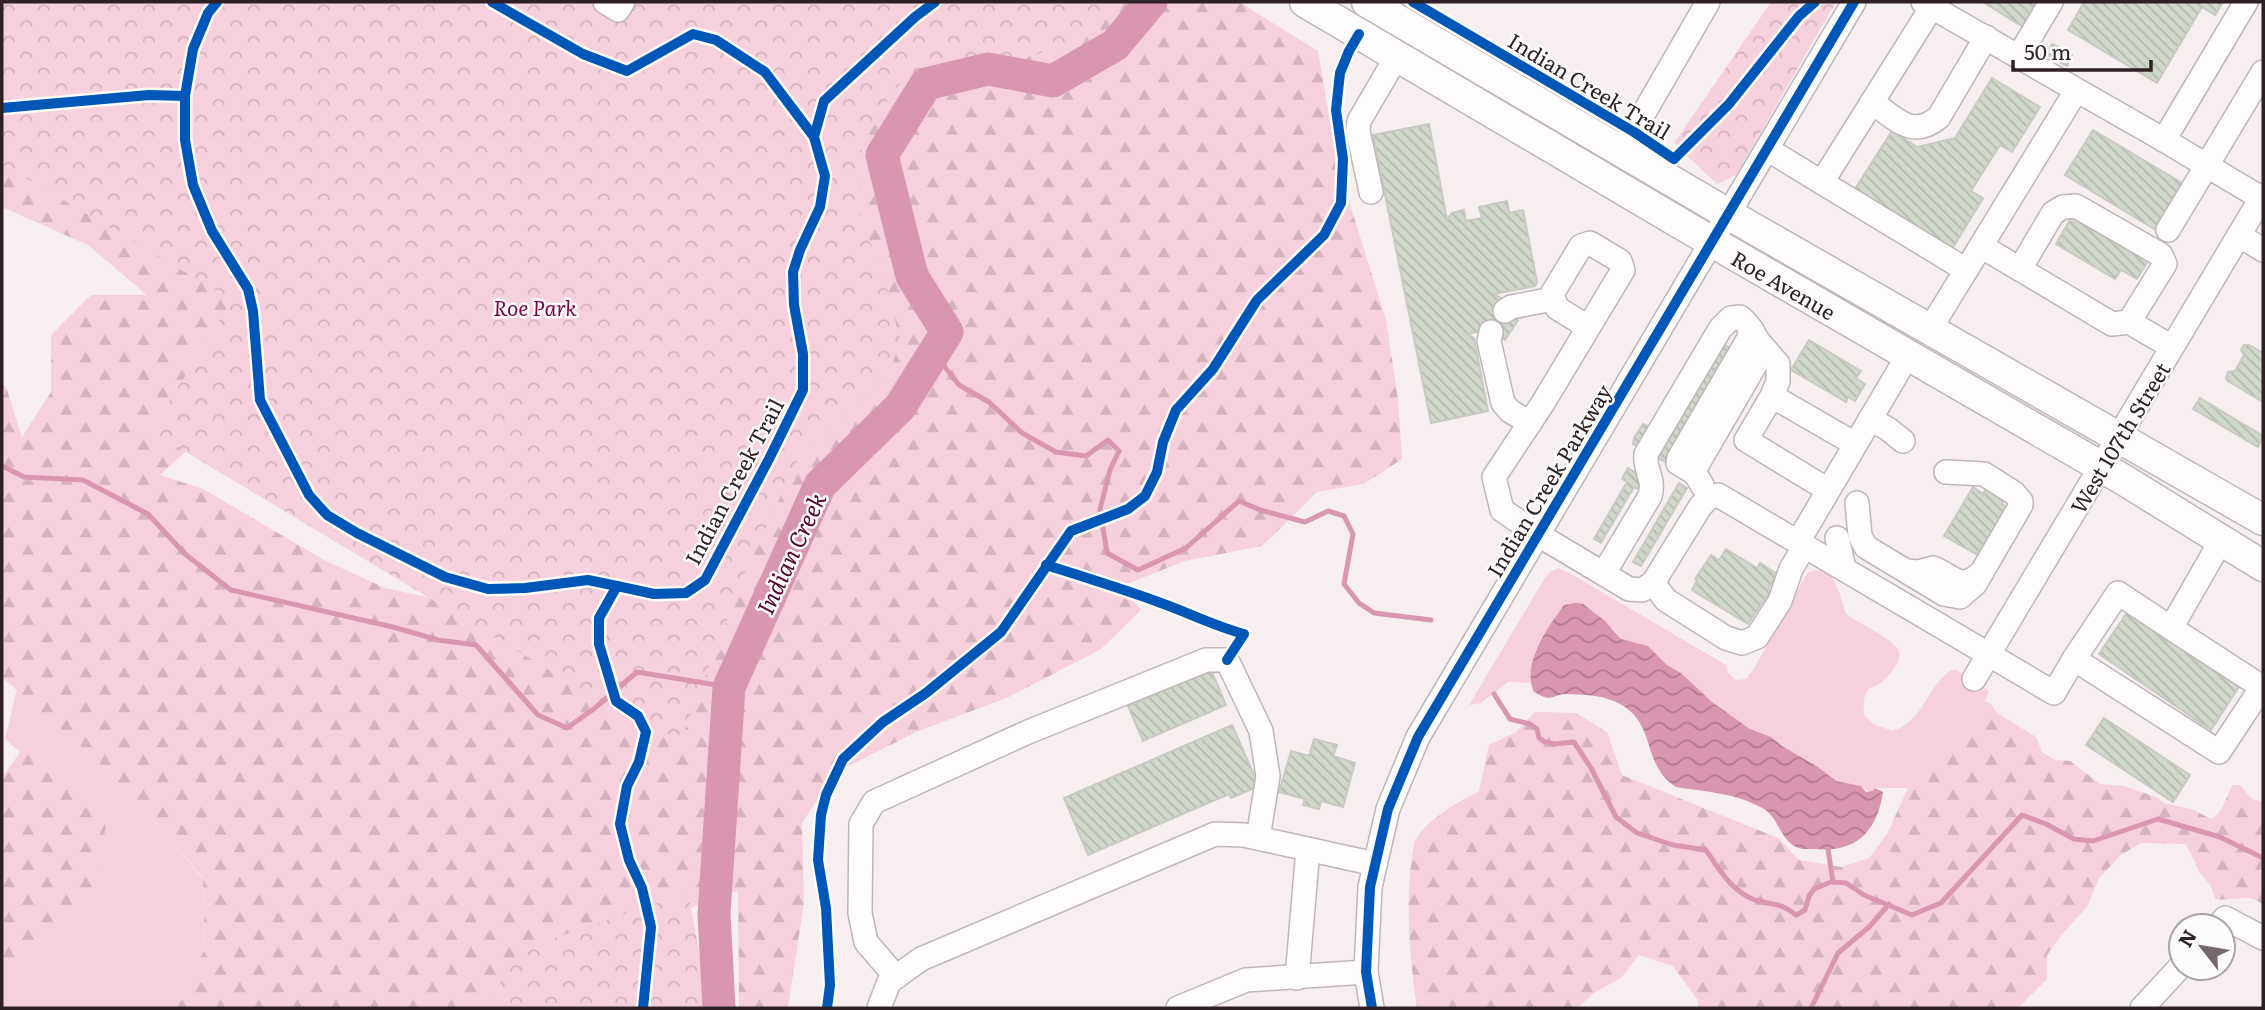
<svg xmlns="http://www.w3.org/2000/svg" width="2265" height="1010" viewBox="0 0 2265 1010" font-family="Literata,serif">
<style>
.grass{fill:#f7d0dd}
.forest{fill:url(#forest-firs)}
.park{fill:url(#park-crowns)}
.water{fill:url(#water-waves)}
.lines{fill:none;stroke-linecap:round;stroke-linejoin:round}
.stream{stroke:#d996b0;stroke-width:5}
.river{stroke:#d996b0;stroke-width:33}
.building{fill:url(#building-back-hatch);stroke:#c8c9c4;stroke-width:2}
.minor-casing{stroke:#c0b5b8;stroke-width:26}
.major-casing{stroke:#c0b5b8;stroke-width:33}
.minor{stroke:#fefcfd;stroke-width:23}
.major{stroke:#fefcfd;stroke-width:30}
.cycleway-casing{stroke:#fcfcfc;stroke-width:15}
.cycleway{stroke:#0057b8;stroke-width:10}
.labels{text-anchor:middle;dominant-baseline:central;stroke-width:5;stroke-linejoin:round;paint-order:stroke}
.street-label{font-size:21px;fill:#2f2025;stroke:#fcfcfc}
.park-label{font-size:21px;font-style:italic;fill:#780244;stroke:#fcfcfc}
.water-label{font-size:23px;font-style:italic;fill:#56002f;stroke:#fcfcfc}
</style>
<defs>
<pattern id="forest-firs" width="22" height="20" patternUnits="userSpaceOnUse" patternTransform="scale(1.75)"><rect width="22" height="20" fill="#f7d0dd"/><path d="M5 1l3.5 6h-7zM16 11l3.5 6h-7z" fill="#d4b2be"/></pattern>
<pattern id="park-crowns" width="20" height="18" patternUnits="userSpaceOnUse" patternTransform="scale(1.75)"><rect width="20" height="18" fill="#f7d0dd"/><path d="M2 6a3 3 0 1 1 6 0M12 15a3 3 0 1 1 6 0" fill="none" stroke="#d4b2be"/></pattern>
<pattern id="water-waves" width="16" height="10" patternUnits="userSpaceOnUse" patternTransform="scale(1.75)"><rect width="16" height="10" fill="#d996b0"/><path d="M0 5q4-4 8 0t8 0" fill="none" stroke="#b07a8f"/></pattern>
<pattern id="building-back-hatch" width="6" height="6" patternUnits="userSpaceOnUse" patternTransform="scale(1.75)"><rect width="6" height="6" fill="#cfd8ca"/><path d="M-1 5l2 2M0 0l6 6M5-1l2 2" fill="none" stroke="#b2b9ad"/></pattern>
</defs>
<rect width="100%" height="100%" fill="#f7eef0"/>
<g class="grass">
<path d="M1558,568L1568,572L1726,665L1728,673L1736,680L1746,679L1753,670L1807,573C1835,559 1840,597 1846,614C1860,624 1886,635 1897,648C1906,657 1888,678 1879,684C1878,685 1871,687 1869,689C1862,696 1864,707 1864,715L1873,724L1893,731C1926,719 1925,688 1951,670H1956L1989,691L1976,722L1959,743L1908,788H1875L1869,792L1861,786L1836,781L1829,777L1818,767L1782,746L1771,737L1750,729L1712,702L1681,673L1667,665L1648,646L1627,643L1621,639L1613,628L1536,649L1531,683L1508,682L1481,703L1469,705L1545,578L1550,572Z"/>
<path d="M17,689L96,760L152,818L203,879L205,949L174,1008H2V978L98,882L58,764L20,752L5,739Z"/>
</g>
<g class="forest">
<path d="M1005,2H1239L1318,51L1330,121L1344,185L1386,320L1398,399L1402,459L1364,484L1317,492L1262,546L1185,561L1122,586L1141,610L1101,649L1009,697L916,732L835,773L802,823L804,902L788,1008H739L738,891L603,940L499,1008H174L205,949L203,878L152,818L96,760L2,677V384L6,387L22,437L51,392V335L91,295H147L88,245L2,207V109L233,280L240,348L215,425L160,475L203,489L324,560L385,588L501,613L851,106Z"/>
<path d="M1985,701L1991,704L1997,713L2036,737L2042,752L2055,760L2070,761L2100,784L2124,786L2156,797L2164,803L2194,810L2211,819C2224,813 2225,797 2233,785H2240L2252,799L2263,802V905C2250,892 2232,902 2215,899L2211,886L2200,873L2186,844L2141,843L2121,855L2099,878L2087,907L2062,934L2047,955V979L2018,1008H1698L1697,999L1673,966L1639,955L1621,978L1594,993L1577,1008H1417C1410,959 1405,906 1412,857C1413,852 1413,845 1415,841C1427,819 1458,802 1479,791L1489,745L1516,732L1535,712L1576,713L1607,732L1622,775L1778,838L1799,860L1841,867L1869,858L1887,834L1908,788L1959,743L1976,722Z"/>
<path d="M20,752L58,764L106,823L98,882L2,978V778Z"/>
</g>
<g class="park">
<path d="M4,2H1119L1104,17L1060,47L1014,61L956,65L904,78L860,137L861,217L888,292L900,339L889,376L800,455L745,572L681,740L594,697L151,431L232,300L2,164V5Z"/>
<path d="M1771,2H1836L1736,175L1717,184L1674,143Z"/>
<path d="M688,893L707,994L706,1008H484L522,949Z"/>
</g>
<path class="water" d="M1575,603L1583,604L1605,621L1621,639L1648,646L1667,665L1681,673L1712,702L1750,729L1771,737L1782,746L1818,767L1836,781L1861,786L1866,792L1872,791L1875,788L1883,792C1877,831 1857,853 1815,849C1808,849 1800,850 1794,846C1780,837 1778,818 1764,809C1737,793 1707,792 1676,787C1640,764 1658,721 1616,702C1599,694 1582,695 1564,694C1559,694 1553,698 1548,698C1545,698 1538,694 1534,692C1521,664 1548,627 1564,605Z"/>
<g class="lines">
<g class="stream">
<path d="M943,338L944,366L959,385L989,402L1022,433L1056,452L1086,456L1108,440L1119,451L1110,470L1100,509L1107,553L1138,570L1186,548L1239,501L1260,510L1305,522L1328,511L1344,516L1353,534L1344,584L1359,603L1374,613L1431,620"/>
<path d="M2,466L24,477L83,480L148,514L185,554L231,590L393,627L438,640L476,645L538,715L567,728L595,708L637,672L729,687"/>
<path d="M1494,694L1510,719L1530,724L1537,729L1539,738L1545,742L1554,744L1574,742L1591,768L1616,817L1637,833L1673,845L1706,850C1719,869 1732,892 1755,900C1774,906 1778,901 1796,915L1805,910L1809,896L1814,889L1831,882L1846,883L1864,895L1912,915L1941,903L2022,815L2046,824L2074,839L2093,841L2158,819L2220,837L2263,858"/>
<path d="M1828,849L1833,882"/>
<path d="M1811,1008L1838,953L1869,927L1889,904"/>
</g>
<path class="river" d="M719,1008L714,914L729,687L820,485L900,407L947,332L912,276L882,155L926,84L988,69L1053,81L1115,45L1151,2"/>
</g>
<g class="building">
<path d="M1983,2H2037L2023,27Z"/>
<path d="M2084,2H2223L2215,15L2202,7L2157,83L2068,30Z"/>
<path d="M2052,44L2072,55L2067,66L2046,55Z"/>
<path d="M1992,78L2040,107L2012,152L2000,145L1971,191L1983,198L1952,249L1855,189L1892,131L1917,147L1955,138Z"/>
<path d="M1429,124L1447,220L1452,213L1464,210L1466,221L1482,218L1479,207L1507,201L1509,213L1523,210L1537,282L1535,286L1494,294L1501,298L1496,306L1518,320L1505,340L1483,326L1480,331L1467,334L1474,338L1488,411L1431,423L1373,135Z"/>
<path d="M2093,130L2187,186L2159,232L2065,175Z"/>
<path d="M2074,213L2148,261L2137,279L2121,270L2115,279L2056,244Z"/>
<path d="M1705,333L1734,350L1717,373L1665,462L1633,444L1634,438L1643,424L1649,427Z"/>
<path d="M1809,340L1861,371L1856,378L1865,384L1855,401L1848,397L1846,402L1791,370Z"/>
<path d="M2244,345H2249L2263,353V402L2228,381L2226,378L2228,372L2235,371L2244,355L2241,350Z"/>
<path d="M2200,398L2263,436L2258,447L2193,409Z"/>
<path d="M1628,468L1644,478L1638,489L1634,487L1601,543L1594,539L1627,482L1622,479Z"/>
<path d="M1679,483L1687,488L1641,566L1633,562Z"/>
<path d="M1973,487L1983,494L1987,487L2006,498L2002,504L2011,510L1983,558L1944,536Z"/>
<path d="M1726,549L1757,568L1760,563L1777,574L1768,589L1770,591L1748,624L1692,590L1697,580L1695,579L1711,555L1719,560Z"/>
<path d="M2129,610L2240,685L2211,730L2099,654Z"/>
<path d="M1211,670L1226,705L1143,741L1128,706Z"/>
<path d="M2104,718L2190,775L2173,802L2086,745Z"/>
<path d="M1232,725L1259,786L1231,798L1229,794L1088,855L1064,798Z"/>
<path d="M1314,739L1337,745L1333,756L1355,763L1343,807L1321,801L1319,809L1303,805L1305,799L1279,792L1291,751L1309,756Z"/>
</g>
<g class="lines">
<defs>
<g id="minor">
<path d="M605,2L618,10L623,2"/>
<path d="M1923,2L2164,140L2261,198"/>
<path d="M2019,56L2051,2"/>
<path d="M1872,102C1895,118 1912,140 1939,117L1986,37"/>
<path d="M2164,140L2246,2"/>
<path d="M1767,149L1966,270"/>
<path d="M1622,151L1708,2"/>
<path d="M1822,182L1935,2"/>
<path d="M1371,192L1358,131L1359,121L1397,56"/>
<path d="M2168,230L2263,72"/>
<path d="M2239,235L2263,250"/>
<path d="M1981,246L2112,324L2129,322L2172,347"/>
<path d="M2020,269L2053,213L2063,207L2076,206L2161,255L2165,264L2129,322"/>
<path d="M1505,311L1511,307L1553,299"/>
<path d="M1588,327L1557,308L1552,294L1581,246L1590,243L1620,261L1623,270L1543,403L1494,477L1502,510L1537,534L1629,589L1642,590L1653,583L1700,507L1708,498L1718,495L2054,693L2074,659"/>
<path d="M1930,329L2076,91"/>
<path d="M1491,332L1489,341L1503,403L1510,411L1530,423"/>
<path d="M1759,342L1778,364V381L1772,396"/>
<path d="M1870,419L1888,429L1903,441"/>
<path d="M1702,485L1695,473L1678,463L1679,458L1749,338L1750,328"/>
<path d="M1828,490L1746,440L1772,396L1855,444"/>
<path d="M1857,503L1860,536L1866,547L1944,594L1960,597L1975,584L2021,505V501L2014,493L1984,474L1946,472"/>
<path d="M1837,538L1844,568"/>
<path d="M1798,542L1908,355"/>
<path d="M1906,571L1918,572L1933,568C1955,577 1960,592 1982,572"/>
<path d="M1604,573L1650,496C1655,477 1644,471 1646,454L1720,329L1731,318L1740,317C1753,328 1762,343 1758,360L1696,467L1695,474"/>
<path d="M1653,583L1666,600L1726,638L1742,643L1757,637L1780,601L1791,569L1805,545"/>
<path d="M2171,628L2262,687L2219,752L2074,659L2118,593L2171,628L2222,539"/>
<path d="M1974,679L2263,195"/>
<path d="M2218,926L2225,918L2263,938"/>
<path d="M896,977L866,942L860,913L861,824L874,802L1028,732L1206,660H1227L1261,731L1268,776L1258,838"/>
<path d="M1297,978L1308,849"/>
<path d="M879,1008L889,982L921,959L1215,834L1244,835L1375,864"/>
<path d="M1178,1008L1246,980L1366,972"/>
<path d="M1372,1008L1366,972L1370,887L1388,809L1418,737L1854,2"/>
<path d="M2142,1008L2181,966"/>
</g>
<g id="major">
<path d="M1305,2L1683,225L2124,480L2263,566"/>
<path d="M1367,2L1728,214L2263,520"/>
</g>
</defs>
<use href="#minor" class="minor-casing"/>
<use href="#major" class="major-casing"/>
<use href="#minor" class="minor"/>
<use href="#major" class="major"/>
<defs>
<g id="cycleway">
<path d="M217,2L208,13L193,49L185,96V140L193,185L212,231L248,289L253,311L260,400L309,495L327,515L357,533L445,577L488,589L525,588L588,580L617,586"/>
<path d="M492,2L583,54L627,71L693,34L716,40L765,72L814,137"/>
<path d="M1413,2L1634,132L1674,159L1729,104L1799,16L1815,2"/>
<path d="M2,108L149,95L185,96"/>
<path d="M1046,565C1084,577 1123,589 1161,603C1189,613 1215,626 1244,634L1227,660"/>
<path d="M643,1008L651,927L642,888L629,860L620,824L627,786L639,762L646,732L638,716L616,701L599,644V618L617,586L654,594L686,593L705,580L769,459L803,390V354L794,305L793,272L800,250L820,207L825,176L814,137L824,101L915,17L935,2"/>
<path d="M827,1008L830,985L826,908L818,860L821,815L826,795L843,759L883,722L926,693L1001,632L1071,531L1128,509L1145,496L1157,472L1163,442L1176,410L1213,369L1257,300L1324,235L1341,203L1343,159L1336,110L1340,73L1349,51L1359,34"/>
<path d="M1372,1008L1366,972L1370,887L1388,809L1418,737L1854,2"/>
</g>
</defs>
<use href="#cycleway" class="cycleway-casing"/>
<use href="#cycleway" class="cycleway"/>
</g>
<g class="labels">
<g class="street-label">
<text transform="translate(1590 85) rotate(31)">Indian Creek Trail</text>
<text transform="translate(1784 284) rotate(30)">Roe Avenue</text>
<text transform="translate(2119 437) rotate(-59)">West 107th Street</text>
<text transform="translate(1548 480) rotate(-59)">Indian Creek Parkway</text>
<text transform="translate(733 481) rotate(-62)">Indian Creek Trail</text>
</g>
<g class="park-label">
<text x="535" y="306">Roe Park</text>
</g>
<g class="water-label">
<text transform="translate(790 553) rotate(-65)">Indian Creek</text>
</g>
</g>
<rect width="2265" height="1010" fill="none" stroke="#2f2025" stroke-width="7"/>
<g transform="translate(2202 947) rotate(301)"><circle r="33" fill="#fcfcfc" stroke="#aaa4a6" stroke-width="2"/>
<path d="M0-5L12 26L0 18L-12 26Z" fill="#75686c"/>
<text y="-10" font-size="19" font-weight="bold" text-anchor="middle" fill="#2f2025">N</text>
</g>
<path d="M2013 60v10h138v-10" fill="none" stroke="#2f2025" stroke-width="3.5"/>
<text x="2024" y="60" font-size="21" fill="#2f2025" stroke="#fcfcfc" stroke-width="5" paint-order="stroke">50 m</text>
</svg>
